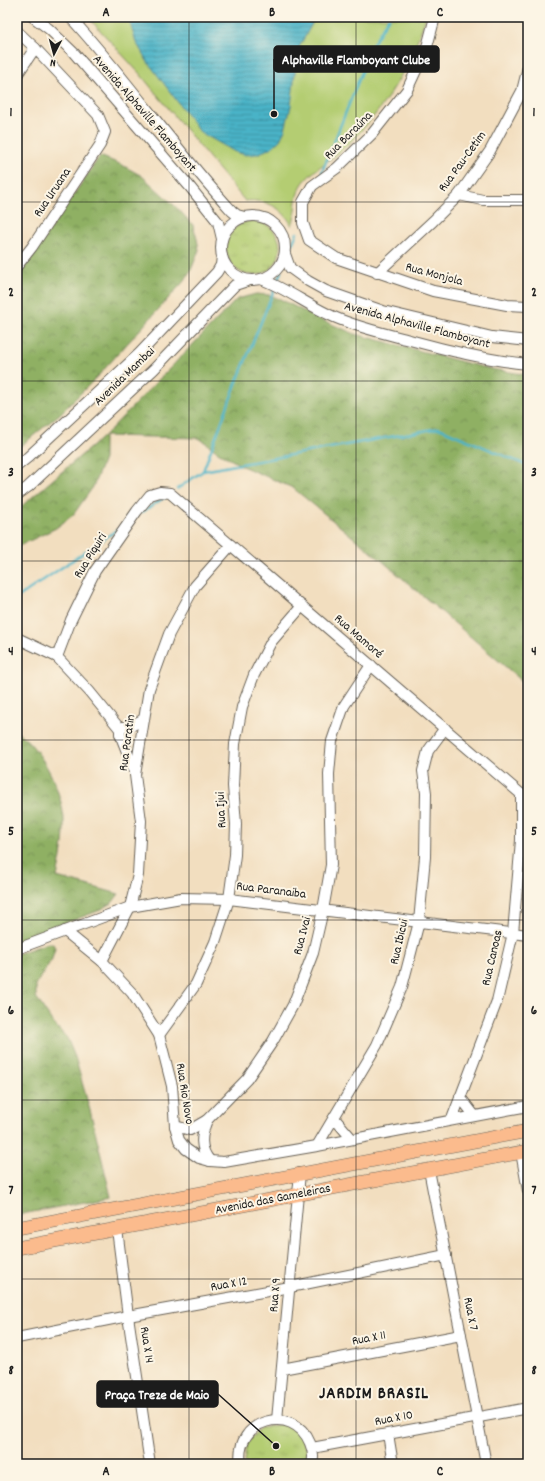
<svg xmlns="http://www.w3.org/2000/svg" width="545" height="1481" viewBox="0 0 545 1481" font-family="Dekko,sans-serif">
<style>
.grass{fill:url(#grass-tufts);stroke:#687447}
.forest{fill:url(#forest-crowns);stroke:#566640}
.pitch{fill:#b4cd72;stroke:#687447}
.water{fill:url(#water-rules);stroke:#326872}
.lines{fill:none;stroke-linecap:round;stroke-linejoin:round}
.stream{stroke:#49b3c7;stroke-width:2.5}
.minor-casing{stroke:#676055;stroke-width:12}
.major-casing{stroke:#676055;stroke-width:14}
.minor{stroke:#fff;stroke-width:10}
.major{stroke:#fbbb8d;stroke-width:13}
.grid{fill:none;stroke:#1c1c1c;stroke-width:1;stroke-opacity:0.55}
.labels{text-anchor:middle;dominant-baseline:central;stroke-width:4;stroke-linejoin:round;paint-order:stroke}
.street-label{font-size:13px;fill:#1c1c1c;stroke:#fcf5e5}
.district-label{font-size:17px;font-weight:bold;letter-spacing:1px;fill:#1c1c1c;stroke:#fcf5e5}
.leader{fill:none;stroke:#1c1c1c;stroke-width:1.5}
.callout-dot{fill:#1c1c1c;stroke:#fcf5e5;stroke-width:1.5}
.callout{fill:#1c1c1c;stroke:#1c1c1c;stroke-width:1.5}
.callout-label{font-size:14px;text-anchor:middle;font-weight:bold;fill:#fff}
.neatline{fill:none;stroke:#1c1c1c;stroke-width:1.5}
.grid-label{font-size:13px;text-anchor:middle;font-weight:bold;fill:#1c1c1c}
</style>
<defs>
<pattern id="grass-tufts" width="24" height="20" patternUnits="userSpaceOnUse"><rect width="24" height="20" fill="#b4cd72"/><path d="M3 7l-1-3M5 7V3M7 7l1-3M15 17l-1-3M17 17v-4M19 17l1-3" fill="none" stroke="#9aaf62"/></pattern>
<pattern id="forest-crowns" width="20" height="18" patternUnits="userSpaceOnUse"><rect width="20" height="18" fill="#8fb064"/><path d="M2 6a3 3 0 1 1 6 0M12 15a3 3 0 1 1 6 0" fill="none" stroke="#748e52"/></pattern>
<pattern id="water-rules" width="6" height="5" patternUnits="userSpaceOnUse"><rect width="6" height="5" fill="#49b3c7"/><path d="M0 2.5h6" fill="none" stroke="#3c91a1"/></pattern>
</defs>
<rect width="100%" height="100%" fill="#fcf5e5"/>
<filter id="ink" filterUnits="userSpaceOnUse"><feTurbulence type="fractalNoise" baseFrequency=".025" numOctaves="2"/><feDisplacementMap in="SourceGraphic" scale="8" xChannelSelector="R" yChannelSelector="G"/><feConvolveMatrix kernelMatrix="1 2 1 2 8 2 1 2 1" color-interpolation-filters="sRGB"/></filter>
<filter id="wash" filterUnits="userSpaceOnUse"><feTurbulence type="fractalNoise" baseFrequency=".012" numOctaves="4" result="noise"/><feDisplacementMap in="SourceGraphic" scale="16" xChannelSelector="R" yChannelSelector="G"/><feGaussianBlur stdDeviation="0.9" result="paint"/><feColorMatrix in="noise" values="0 0 0 0 0 0 0 0 0 0 0 0 0 0 0 0 0 1.4 0 .05"/><feComposite in="paint" operator="in"/></filter>
<g filter="url(#wash)">
<rect width="100%" height="100%" fill="#f2debf"/>
<g class="grass">
<circle cx="253" cy="248" r="27"/>
<path d="M281,1424L291,1427L299,1433L309,1451L308,1464H245L244,1461L247,1442L261,1427Z"/>
</g>
<g class="forest">
<path d="M100,156L122,165L142,176L176,207L193,225L197,239L199,250L191,270L185,280L98,376L61,413L17,449V278Z"/>
<path d="M256,294L269,295L280,299L319,319L355,334L486,368L528,375V686L381,560L293,488L242,466L218,452L199,438L104,436V459L93,487L73,515L56,528L17,547V510L104,436L237,299Z"/>
<path d="M17,732C42,749 61,789 64,819C65,838 61,858 57,877L119,894L112,903L98,911L17,941Z"/>
<path d="M48,943L53,944L55,948L52,959L36,984V997L53,1023L67,1038L75,1057L91,1114L111,1197L17,1215V954Z"/>
</g>
<path class="pitch" d="M88,17H426C408,69 386,109 345,147C332,160 308,172 300,188C293,203 297,212 292,226C283,207 265,199 245,201L140,74Z"/>
<path class="water" d="M128,17H315L313,22L298,49L291,106L285,130L280,140L271,148L257,154L246,155L235,152L200,132L147,61L136,42Z"/>
<g class="lines">
<g class="stream">
<path d="M322,172L373,44L389,17"/>
<path d="M308,204L312,196"/>
<path d="M290,249L297,233"/>
<path d="M277,281L281,272"/>
<path d="M203,471L236,384L274,290"/>
<path d="M177,489L203,471L439,428L528,466"/>
<path d="M141,513L165,497"/>
<path d="M17,598L117,530"/>
</g>
</g>
</g>
<g filter="url(#ink)">
<g class="lines">
<defs>
<g id="minor">
<path d="M33,17L49,29L74,53L190,187L218,222L222,239"/>
<path d="M70,17C127,79 175,149 232,211L237,215L245,217"/>
<path d="M435,17L427,47L407,90L372,134L337,168L312,186L303,202V223L309,240L336,258L433,291L507,305L528,306"/>
<path d="M17,31L35,48L98,115L105,132L100,145L32,247L17,266"/>
<path d="M17,75L35,48"/>
<path d="M459,195L483,200H528"/>
<circle cx="253" cy="248" r="32"/>
<path d="M285,254L290,268L308,281L326,291L383,311L450,327L492,337L528,341"/>
<path d="M377,273L433,221L459,195L490,151L522,91L528,67"/>
<path d="M261,279C287,289 309,306 334,317C357,327 382,333 406,339C447,350 486,360 528,364"/>
<path d="M17,466L27,458L139,354L217,272L221,265L222,256"/>
<path d="M17,495L28,487L154,369L235,285L250,280"/>
<path d="M17,638L57,657L89,691L120,729V734L135,772"/>
<path d="M57,657L71,620L95,571L137,511L150,495L160,492L170,493L528,800"/>
<path d="M120,729L123,727L131,726L144,719"/>
<path d="M65,931L102,961L132,993L159,1035L172,1086L175,1126L179,1140L186,1149L199,1158L210,1161L224,1162L317,1146L528,1106"/>
<path d="M17,949L130,907L181,898L229,899L528,935"/>
<path d="M102,961L130,907L138,875L141,821L135,775L149,689L169,634L195,586L231,545"/>
<path d="M159,1035L196,984L215,942L229,899L235,855L236,824L233,786L235,744L242,707L254,675L271,642L302,606"/>
<path d="M460,1097L474,1115"/>
<path d="M334,1118L352,1139"/>
<path d="M452,1119L497,1001L513,933L521,840V794"/>
<path d="M207,1120C201,1135 199,1148 210,1161"/>
<path d="M175,1126L190,1130L207,1120L247,1079L273,1041L293,1005L313,953L323,910L331,865L329,774L332,741L344,706L371,665"/>
<path d="M317,1146L377,1045L402,987L419,922L425,857L426,793L423,771L428,751L445,728"/>
<path d="M521,1152L528,1191"/>
<path d="M429,1170L486,1464"/>
<path d="M117,1229L128,1316L150,1464"/>
<path d="M17,1338L128,1316L290,1287L446,1255"/>
<path d="M282,1369L461,1335"/>
<path d="M277,1420L300,1173"/>
<path d="M388,1434L393,1464"/>
<path d="M312,1448L528,1408"/>
<path d="M241,1464C233,1420 293,1402 310,1443C313,1450 314,1457 312,1464"/>
</g>
<g id="major">
<path d="M17,1228L528,1131"/>
<path d="M17,1248L528,1151"/>
</g>
</defs>
<use href="#minor" class="minor-casing"/>
<use href="#major" class="major-casing"/>
<use href="#minor" class="minor"/>
<use href="#major" class="major"/>
</g>
</g>
<path class="grid" d="M189,17V1464M356,17V1464M17,202H528M17,381H528M17,561H528M17,740H528M17,920H528M17,1100H528M17,1279H528"/>
<g class="labels">
<g class="street-label">
<text transform="translate(144 114) rotate(49)">Avenida Alphaville Flamboyant</text>
<text transform="translate(349 136) rotate(-45)">Rua Baraúna</text>
<text transform="translate(463 162) rotate(-54)">Rua Pau-Cetim</text>
<text transform="translate(53 193) rotate(-56)">Rua Uruana</text>
<text transform="translate(434 275) rotate(15)">Rua Monjola</text>
<text transform="translate(417 326) rotate(15)">Avenida Alphaville Flamboyant</text>
<text transform="translate(125 377) rotate(-44)">Avenida Mambai</text>
<text transform="translate(91 556) rotate(-58)">Rua Piquiri</text>
<text transform="translate(358 637) rotate(41)">Rua Mamoré</text>
<text transform="translate(128 743) rotate(-82)">Rua Paratin</text>
<text transform="translate(222 810) rotate(-93)">Rua Ijui</text>
<text transform="translate(271 891) rotate(7)">Rua Paranaiba</text>
<text transform="translate(303 936) rotate(-75)">Rua Ivai</text>
<text transform="translate(400 942) rotate(-77)">Rua Ibicui</text>
<text transform="translate(493 958) rotate(-77)">Rua Canoas</text>
<text transform="translate(184 1094) rotate(81)">Rua Rio Novo</text>
<text transform="translate(273 1200) rotate(-11)">Avenida das Gameleiras</text>
<text transform="translate(229 1285) rotate(-10)">Rua X 12</text>
<text transform="translate(276 1295) rotate(-85)">Rua X 9</text>
<text transform="translate(470 1314) rotate(79)">Rua X 7</text>
<text transform="translate(369 1339) rotate(-11)">Rua X 11</text>
<text transform="translate(146 1345) rotate(81)">Rua X 14</text>
<text transform="translate(394 1419) rotate(-11)">Rua X 10</text>
</g>
<g class="district-label">
<text x="374" y="1395">JARDIM BRASIL</text>
</g>
</g>
<path class="leader" d="M274 114L274 59M276 1446L218 1394"/>
<g class="callout-dot">
<circle cx="274" cy="114" r="4"/>
<circle cx="276" cy="1446" r="4"/>
</g>
<g class="callout">
<rect x="274" y="46" width="165" height="26" rx="4"/>
<rect x="97" y="1381" width="121" height="26" rx="4"/>
</g>
<g class="callout-label">
<text x="356" y="64">Alphaville Flamboyant Clube</text>
<text x="157" y="1399">Praça Treze de Maio</text>
</g>
<rect width="545" height="1481" fill="none" stroke="#fcf5e5" stroke-width="44"/>
<g transform="translate(54 54) rotate(186)" stroke="#fcf5e5" stroke-width="3" paint-order="stroke">
<path d="M0-3L7 15L0 10L-7 15Z" fill="#1c1c1c"/>
<text y="-6" font-size="11" font-weight="bold" text-anchor="middle" fill="#1c1c1c">N</text>
</g>
<rect x="22" y="22" width="501" height="1437" class="neatline"/>
<g class="grid-label">
<text x="106" y="16">A</text>
<text x="272" y="16">B</text>
<text x="440" y="16">C</text>
<text x="11" y="116">1</text>
<text x="534" y="116">1</text>
<text x="11" y="296">2</text>
<text x="534" y="296">2</text>
<text x="11" y="476">3</text>
<text x="534" y="476">3</text>
<text x="11" y="655">4</text>
<text x="534" y="655">4</text>
<text x="11" y="835">5</text>
<text x="534" y="835">5</text>
<text x="11" y="1014">6</text>
<text x="534" y="1014">6</text>
<text x="11" y="1194">7</text>
<text x="534" y="1194">7</text>
<text x="11" y="1374">8</text>
<text x="534" y="1374">8</text>
<text x="106" y="1475">A</text>
<text x="272" y="1475">B</text>
<text x="440" y="1475">C</text>
</g>
</svg>
